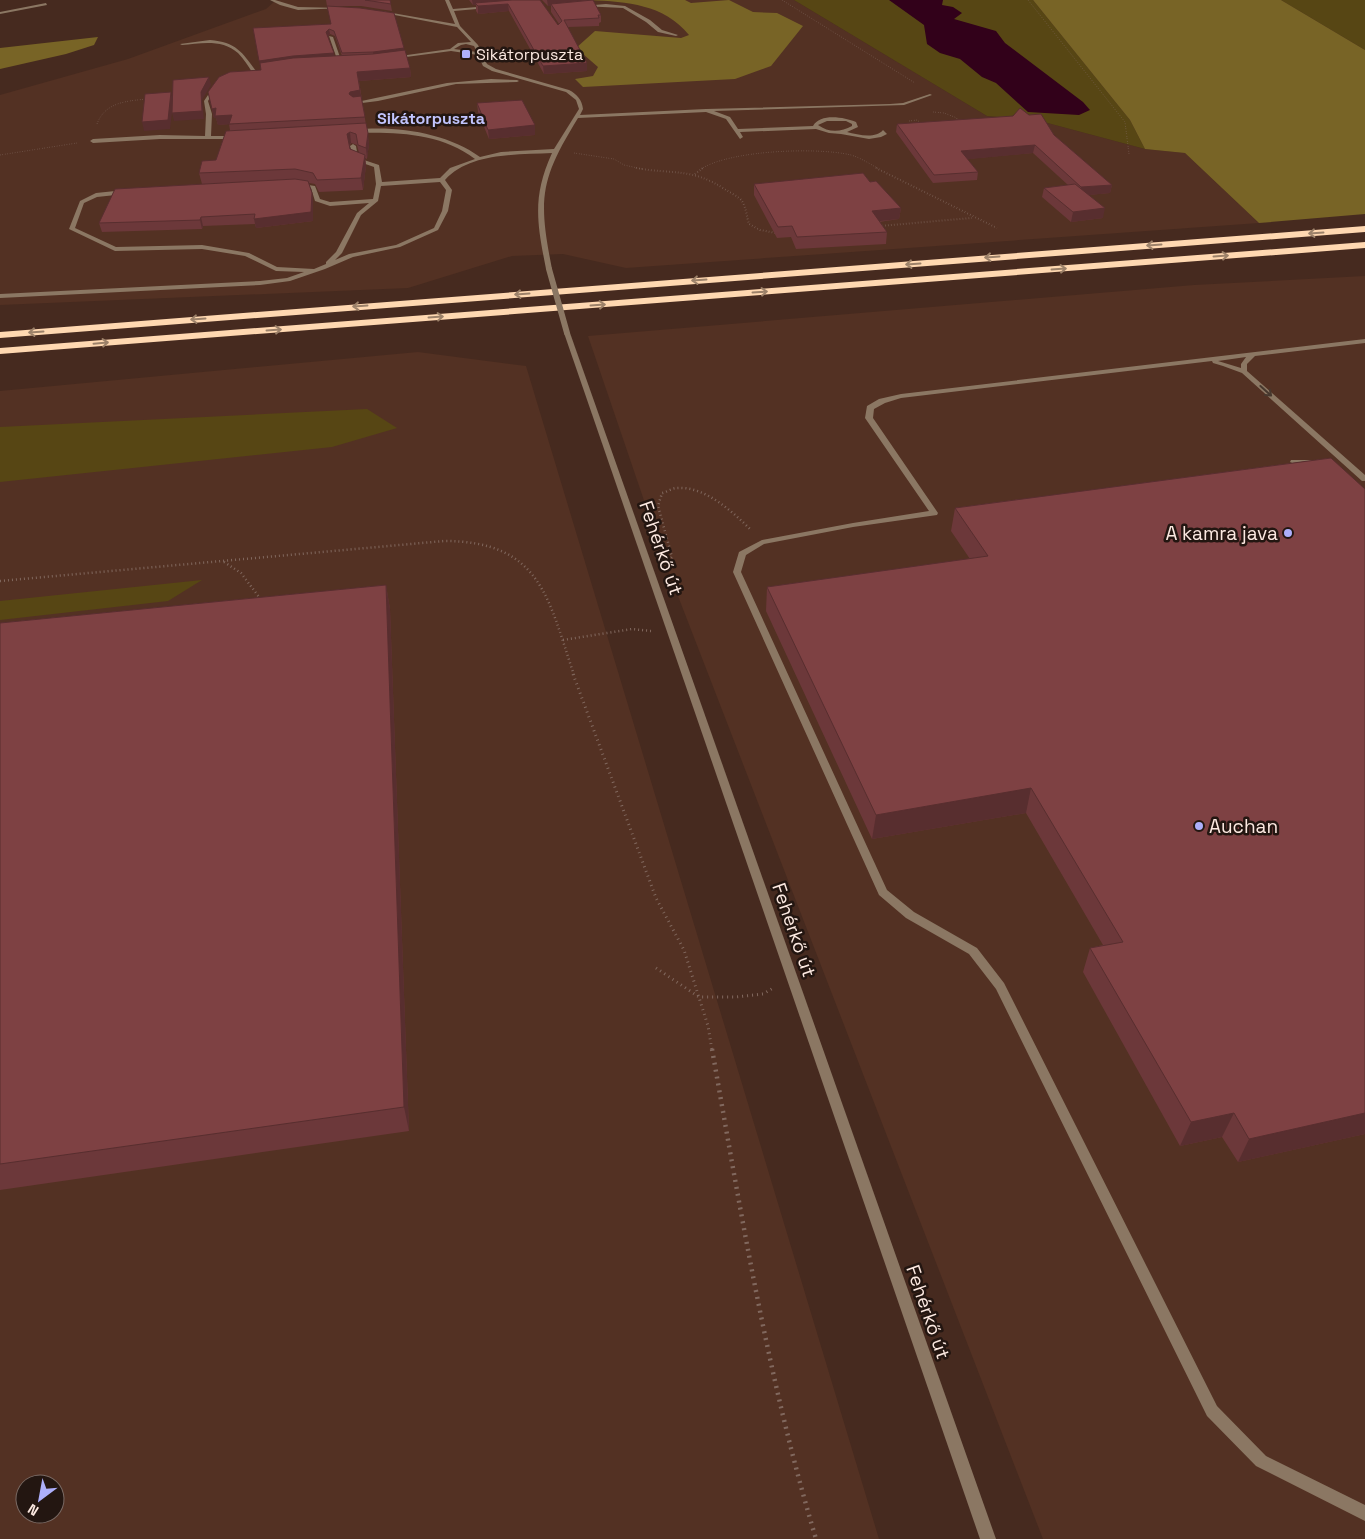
<svg xmlns="http://www.w3.org/2000/svg" width="1365" height="1539" viewBox="0 0 1365 1539" font-family="'Space Grotesk',sans-serif">
<style>
.built{fill:#533123;fill-rule:evenodd}
.green{fill:#574614}
.forest{fill:#786426}
.water{fill:#32011a}
.lines{fill:none;stroke-linecap:round;stroke-linejoin:round}
.path-far4{stroke:#81685e;stroke-width:1;stroke-dasharray:0.5 2;stroke-linecap:butt}
.path-far3{stroke:#81685e;stroke-width:2;stroke-dasharray:0.5 2.5;stroke-linecap:butt}
.path-far2{stroke:#81685e;stroke-width:2.5;stroke-dasharray:1 3;stroke-linecap:butt}
.path-far1{stroke:#81685e;stroke-width:3;stroke-dasharray:1 4;stroke-linecap:butt}
.path{stroke:#81685e;stroke-width:4.5;stroke-dasharray:2 5;stroke-linecap:butt}
.service{fill:#8b7763;fill-rule:evenodd}
.tertiary{fill:#8b7763;fill-rule:evenodd}
.motorway{fill:#ffd8b1;fill-rule:evenodd}
.service-bridge{stroke:#8b7763;stroke-width:6}
.wall{fill:#6c383a;fill-rule:evenodd}
.shaded-wall{fill:#582e2f}
.building{fill:#7e4143;stroke:#582e2f}
.oneway{stroke:#9c8169}
.oneway2{stroke:#47382e}
.poi-dot{fill:#adaffb;stroke:#231611;stroke-width:2}
.labels{text-anchor:middle;dominant-baseline:central;stroke-width:5;stroke-linejoin:round;paint-order:stroke}
.far-poi-label{font-size:16px;fill:#fce9e1;stroke:#231611;text-anchor:start}
.far-neighbourhood-label{font-size:16px;font-weight:bold;fill:#c1c4fd;stroke:#231611}
.poi-label{font-size:19px;fill:#fce9e1;stroke:#231611;text-anchor:end}
.street-label{font-size:19px;fill:#fce9e1;stroke:#231611}
</style>
<rect width="100%" height="100%" fill="#462a1f"/>
<g class="built">
<path d="M276,0H794L987,116L1040,121L1145,149L1185,153L1259,223L626,268L563,254L512,256L408,288L0,305V95L128,59L266,9Z"/>
<path d="M1365,276V1539H1043L666,565L588,336L1194,285Z"/>
<path d="M418,352L526,366L879,1539H0V391ZM25,1484H55V1514H25Z"/>
</g>
<g class="green">
<path d="M794,0H1033L1130,120L1145,149L1040,121L987,116Z"/>
<path d="M1281,0H1365V50Z"/>
<path d="M367,409L397,428L332,447L0,482V427Z"/>
<path d="M202,580L168,601L0,620V601Z"/>
</g>
<g class="forest">
<path d="M590,0H685L691,3L729,0L753,12L777,13L803,26L771,66L735,79L583,87L575,79L593,76L598,67L576,48L595,31L681,38L689,35C664,4 627,2 590,0Z"/>
<path d="M1033,0H1281L1365,50V214L1259,223L1185,153L1145,149L1130,120Z"/>
<path d="M98,37L94,45L66,54L0,69V48Z"/>
</g>
<path class="water" d="M889,0H943L942,5L953,7L962,13L954,19L996,31L1005,43L1083,102L1090,110L1079,115L1028,112L996,83L982,77L960,59L940,53L927,44L924,25Z"/>
<g class="lines">
<g class="path-far4">
<path d="M782,0L915,83"/>
<path d="M1028,0L1125,122L1129,154"/>
<path d="M933,112L944,113L957,118L955,123"/>
<path d="M909,121L917,120L922,124"/>
<path d="M97,124C105,102 127,101 147,99"/>
<path d="M574,153L614,159L624,165L642,169"/>
<path d="M0,155L77,143"/>
<path d="M701,169C730,150 818,147 851,155C861,158 870,164 879,169"/>
</g>
<g class="path-far3">
<path d="M636,168C674,175 691,167 726,190C731,193 739,197 742,201C746,207 747,218 749,224L760,230L776,233"/>
<path d="M876,168L997,228"/>
<path d="M695,174L703,168"/>
<path d="M879,226L972,218"/>
</g>
<g class="path-far2">
<path d="M224,562L241,573L262,601"/>
<path d="M666,564L672,557L658,506L662,493C667,492 672,488 677,488C705,486 733,512 751,530"/>
<path d="M0,581L444,541C541,541 548,598 574,675"/>
<path d="M563,640L632,629L651,631"/>
</g>
<g class="path-far1">
<path d="M573,674L656,898L684,950L708,1026L712,1050"/>
<path d="M656,968L699,997H736L763,994L775,987"/>
</g>
<path class="path" d="M712,1049C741,1213 768,1379 816,1539"/>
<g class="service">
<path d="M270,0H275L298,7L343,8L298,10L280,5Z"/>
<path d="M445,0H449L453,9L489,6L488,8L454,11L460,26L478,45L487,64L496,69L569,90C577,94 582,100 583,109L580,115L706,109L890,104L903,103L930,94L932,95L904,105L714,111L730,117L738,129L813,126C820,113 844,117 856,122L858,127L847,132C858,135 876,139 883,130L887,134L881,137L869,139L841,134L829,133L816,129L740,132L743,137L740,139L726,119L706,112L578,118C540,180 538,198 552,269L549,271L546,269C537,223 532,197 552,153C517,155 470,152 445,180L452,190L448,211L438,230L400,247L353,257L325,269L290,281L260,285L0,298V294L260,281L287,278L304,272L276,271L245,256L202,249L115,251L69,229L80,201L96,193L125,190L128,192L125,194L97,197L84,203L75,228L116,247L202,245L249,253L277,267L314,269L326,264V262L336,252L357,213L369,203L330,206L315,201L311,188L295,185V183L315,186L320,199L330,202L373,199L376,184L374,167L354,160L350,146L353,144L356,146L358,158L379,165L382,182L440,178L450,168L475,159C441,133 397,132 356,133L354,130C395,125 447,133 480,157L501,152L554,149L579,109L576,100L566,92L492,71L483,66L478,55L451,51L391,59L393,57L450,49L458,43L471,42L457,27L379,12L381,11L455,24ZM466,44L474,46L477,52L454,49L461,45ZM827,121H846L852,124V126C841,132 829,133 818,125ZM440,182L446,190L442,211L434,228L396,245L349,254L335,260L342,253L361,215L378,201L381,186Z"/>
<path d="M46,3L47,5L0,14V12Z"/>
<path d="M606,4L625,6L650,20L662,30L678,35L676,36L658,32L646,22L623,8L582,6Z"/>
<path d="M329,36L333,37L342,63L338,62Z"/>
<path d="M210,40C236,42 242,52 256,71L252,72C248,66 244,59 238,53C223,39 201,43 182,45L180,44Z"/>
<path d="M491,79L517,80L519,81L517,82L456,84L378,101L354,104L352,103L447,83Z"/>
<path d="M216,83L218,84L208,101L212,114L211,136H236L239,138L238,139H160L93,143L90,141L93,139L160,135L205,136L206,114L204,101Z"/>
<path d="M1365,339V343L1255,356L1247,364V371L1365,475V481H1362L1242,373L1223,366L1213,363L1212,361L901,398L885,403L874,409L873,418L938,513L937,515L853,527L764,544L746,555L741,572L887,890L914,912L977,948L1004,983L1217,1406L1266,1456L1365,1505V1521L1256,1466L1207,1416L996,989L969,954L906,918L879,895L733,572L739,552L762,540L853,523L929,511L865,418L867,406L879,399L901,394ZM1246,357L1241,364V368L1218,361Z"/>
<path d="M1291,460H1313L1317,462C1311,466 1296,466 1290,462Z"/>
</g>
<path class="tertiary" d="M567,331L570,333L996,1539H980L564,333Z"/>
<g class="motorway">
<path d="M1365,226V232L0,338V332Z"/>
<path d="M1365,242V248L0,354V348Z"/>
</g>
<path class="service-bridge" d="M549,269L567,333"/>
</g>
<g class="wall">
<path d="M326,0H390L392,11L361,6H327Z"/>
<path d="M469,0H540L558,25L559,24L551,12V6H548L542,0H593L601,15V22L599,23V26L568,27L587,71L544,74L509,11L478,14L476,11V5H473Z"/>
<path d="M331,24L404,50L410,68L411,77L359,81L369,144L367,159L365,158L366,166L363,190L319,192L315,184L309,183L312,193L313,202V221L256,228L255,224L203,226L202,229L102,232L99,223L202,184L199,173L216,160L230,130L229,124L218,125L216,118H214L208,92L261,70ZM330,34L335,36L342,56H334L328,37ZM351,143L357,145L359,153L350,149V145Z"/>
<path d="M477,103L535,125V135L489,139L478,112Z"/>
<path d="M897,124L1054,135L1112,185L1110,193L1088,195L1103,218L1071,222L1042,197L1044,188L1068,185L1033,153L967,159L978,172L977,180L933,183L896,132Z"/>
<path d="M870,182L901,208L899,219L879,222L887,232L886,244L796,249L791,237L777,238L754,195V184Z"/>
<path d="M1331,458L1365,1134L1238,1162L1222,1137L1180,1146L1083,972L1090,948L1103,945L1026,813L872,839L766,611L767,587L970,559L951,531L955,508Z"/>
<path d="M386,585L390,609L409,1131L0,1190V623Z"/>
</g>
<g class="shaded-wall">
<path d="M472,0H531L475,3L476,5H473Z"/>
<path d="M547,0H590L551,4V6H548Z"/>
<path d="M508,4L509,11L478,14V6Z"/>
<path d="M329,29L330,34L327,38L326,32Z"/>
<path d="M404,48V53L374,57L373,52Z"/>
<path d="M334,53V58L260,66L259,61L293,56Z"/>
<path d="M587,63V71L544,74L543,66Z"/>
<path d="M410,68L411,77L359,81L357,72Z"/>
<path d="M209,77L211,85L202,100L204,119L174,121L172,113L170,129L144,131L142,122L171,92L173,101L201,92Z"/>
<path d="M360,90L362,99L352,101L349,94L350,92Z"/>
<path d="M216,108L232,115L234,124L218,125L216,118H214L212,109Z"/>
<path d="M535,125V135L489,139L488,130Z"/>
<path d="M350,132L351,143L349,145L347,134Z"/>
<path d="M368,133L369,144L367,159L366,148Z"/>
<path d="M1035,145L1033,153L960,160L961,151Z"/>
<path d="M365,155L366,166L363,190L361,178Z"/>
<path d="M1112,185L1110,193L1080,196L1081,187Z"/>
<path d="M312,193L313,202V221L256,228L254,219Z"/>
<path d="M901,208L899,219L871,222L872,211Z"/>
<path d="M1105,208L1103,218L1071,222L1073,212Z"/>
<path d="M201,217L203,226L202,229L200,220Z"/>
<path d="M386,585L390,609L409,1131L404,1107Z"/>
<path d="M1031,788L1026,813L872,839L876,815Z"/>
<path d="M1234,1113L1222,1137L1180,1146L1191,1122Z"/>
<path d="M1365,1113V1134L1238,1162L1249,1139Z"/>
</g>
<g class="building">
<path d="M365,0H390L391,4Z"/>
<path d="M512,0H540L558,25L562,21L551,4L593,0L601,15H598L599,18L564,20L587,63L543,66L508,4L478,6L475,3Z"/>
<path d="M327,6L360,8L394,13L404,48L373,52L342,53L334,31L329,29L326,32L334,53L293,56L259,61L253,28L331,24Z"/>
<path d="M405,50L410,68L357,72L360,90L350,92L349,94L353,97L361,96L365,117L229,124L232,115L215,116L216,108L212,109L208,92L219,77L230,72L261,70L260,63L293,58L373,54Z"/>
<path d="M209,77L201,92L202,111L172,113L173,80Z"/>
<path d="M171,92L168,120L142,122L145,94Z"/>
<path d="M522,100L535,125L488,130L477,103Z"/>
<path d="M1020,108L1029,115L1041,114L1054,135L1112,185L1081,187L1035,145L961,151L978,172L934,175L897,124L1013,116Z"/>
<path d="M366,123L368,133L366,148L358,145L356,134L350,132L347,134L350,149L365,155L361,178L317,180L313,173L295,169L199,173L202,161L216,160L226,131Z"/>
<path d="M863,173L870,182L876,181L901,208L872,211L887,232L797,237L792,226L778,227L754,184Z"/>
<path d="M295,179L308,181L312,193L311,212L254,219L255,214L201,217L200,220L99,223L115,189Z"/>
<path d="M1075,184L1105,208L1073,212L1044,188Z"/>
<path d="M1331,458L1365,489V1113L1249,1139L1234,1113L1191,1122L1090,948L1123,942L1031,788L876,815L767,587L988,556L955,508Z"/>
<path d="M386,585L404,1107L0,1164V623Z"/>
</g>
<defs><path id="oneway-shaft" d="M-6 0H5M1.5-3L5.5 0L1.5 3" fill="none" stroke-width="1.6" stroke-linecap="round" stroke-linejoin="round" transform="scale(1.25)"/></defs>
<g class="oneway">
<use href="#oneway-shaft" transform="translate(1316 233) rotate(176)"/>
<use href="#oneway-shaft" transform="translate(1154 245) rotate(176)"/>
<use href="#oneway-shaft" transform="translate(1221 256) rotate(-4)"/>
<use href="#oneway-shaft" transform="translate(992 257) rotate(176)"/>
<use href="#oneway-shaft" transform="translate(913 264) rotate(176)"/>
<use href="#oneway-shaft" transform="translate(1059 269) rotate(-4)"/>
<use href="#oneway-shaft" transform="translate(699 280) rotate(176)"/>
<use href="#oneway-shaft" transform="translate(760 292) rotate(-4)"/>
<use href="#oneway-shaft" transform="translate(522 294) rotate(176)"/>
<use href="#oneway-shaft" transform="translate(598 305) rotate(-4)"/>
<use href="#oneway-shaft" transform="translate(360 306) rotate(176)"/>
<use href="#oneway-shaft" transform="translate(436 317) rotate(-4)"/>
<use href="#oneway-shaft" transform="translate(198 319) rotate(176)"/>
<use href="#oneway-shaft" transform="translate(274 330) rotate(-4)"/>
<use href="#oneway-shaft" transform="translate(36 332) rotate(176)"/>
<use href="#oneway-shaft" transform="translate(101 343) rotate(-5)"/>
</g>
<use class="oneway2" href="#oneway-shaft" transform="translate(1266 391) rotate(42)"/>
<g class="poi-dot">
<rect x="461" y="49" width="10" height="10" rx="2.5"/>
<circle cx="1288" cy="533" r="5"/>
<circle cx="1199" cy="826" r="5"/>
</g>
<g class="labels">
<g class="far-poi-label">
<text x="476" y="54">Sikátorpuszta</text>
</g>
<g class="far-neighbourhood-label">
<text x="431" y="118">Sikátorpuszta</text>
</g>
<g class="poi-label">
<text x="1278" y="533">A kamra java</text>
<text x="1209" y="826" text-anchor="start">Auchan</text>
</g>
<g class="street-label">
<text transform="translate(661 548) rotate(71)">Fehérkő út</text>
<text transform="translate(794 930) rotate(71)">Fehérkő út</text>
<text transform="translate(928 1312) rotate(71)">Fehérkő út</text>
</g>
</g>
<g transform="translate(40 1499) rotate(212)"><circle r="24" fill="#231611" stroke="#7a6a64"/>
<path d="M0-4L9 19L0 12L-9 19Z" fill="#adaffb"/>
<text y="-8" font-size="14" font-weight="bold" text-anchor="middle" fill="#fce9e1">N</text>
</g>
</svg>
